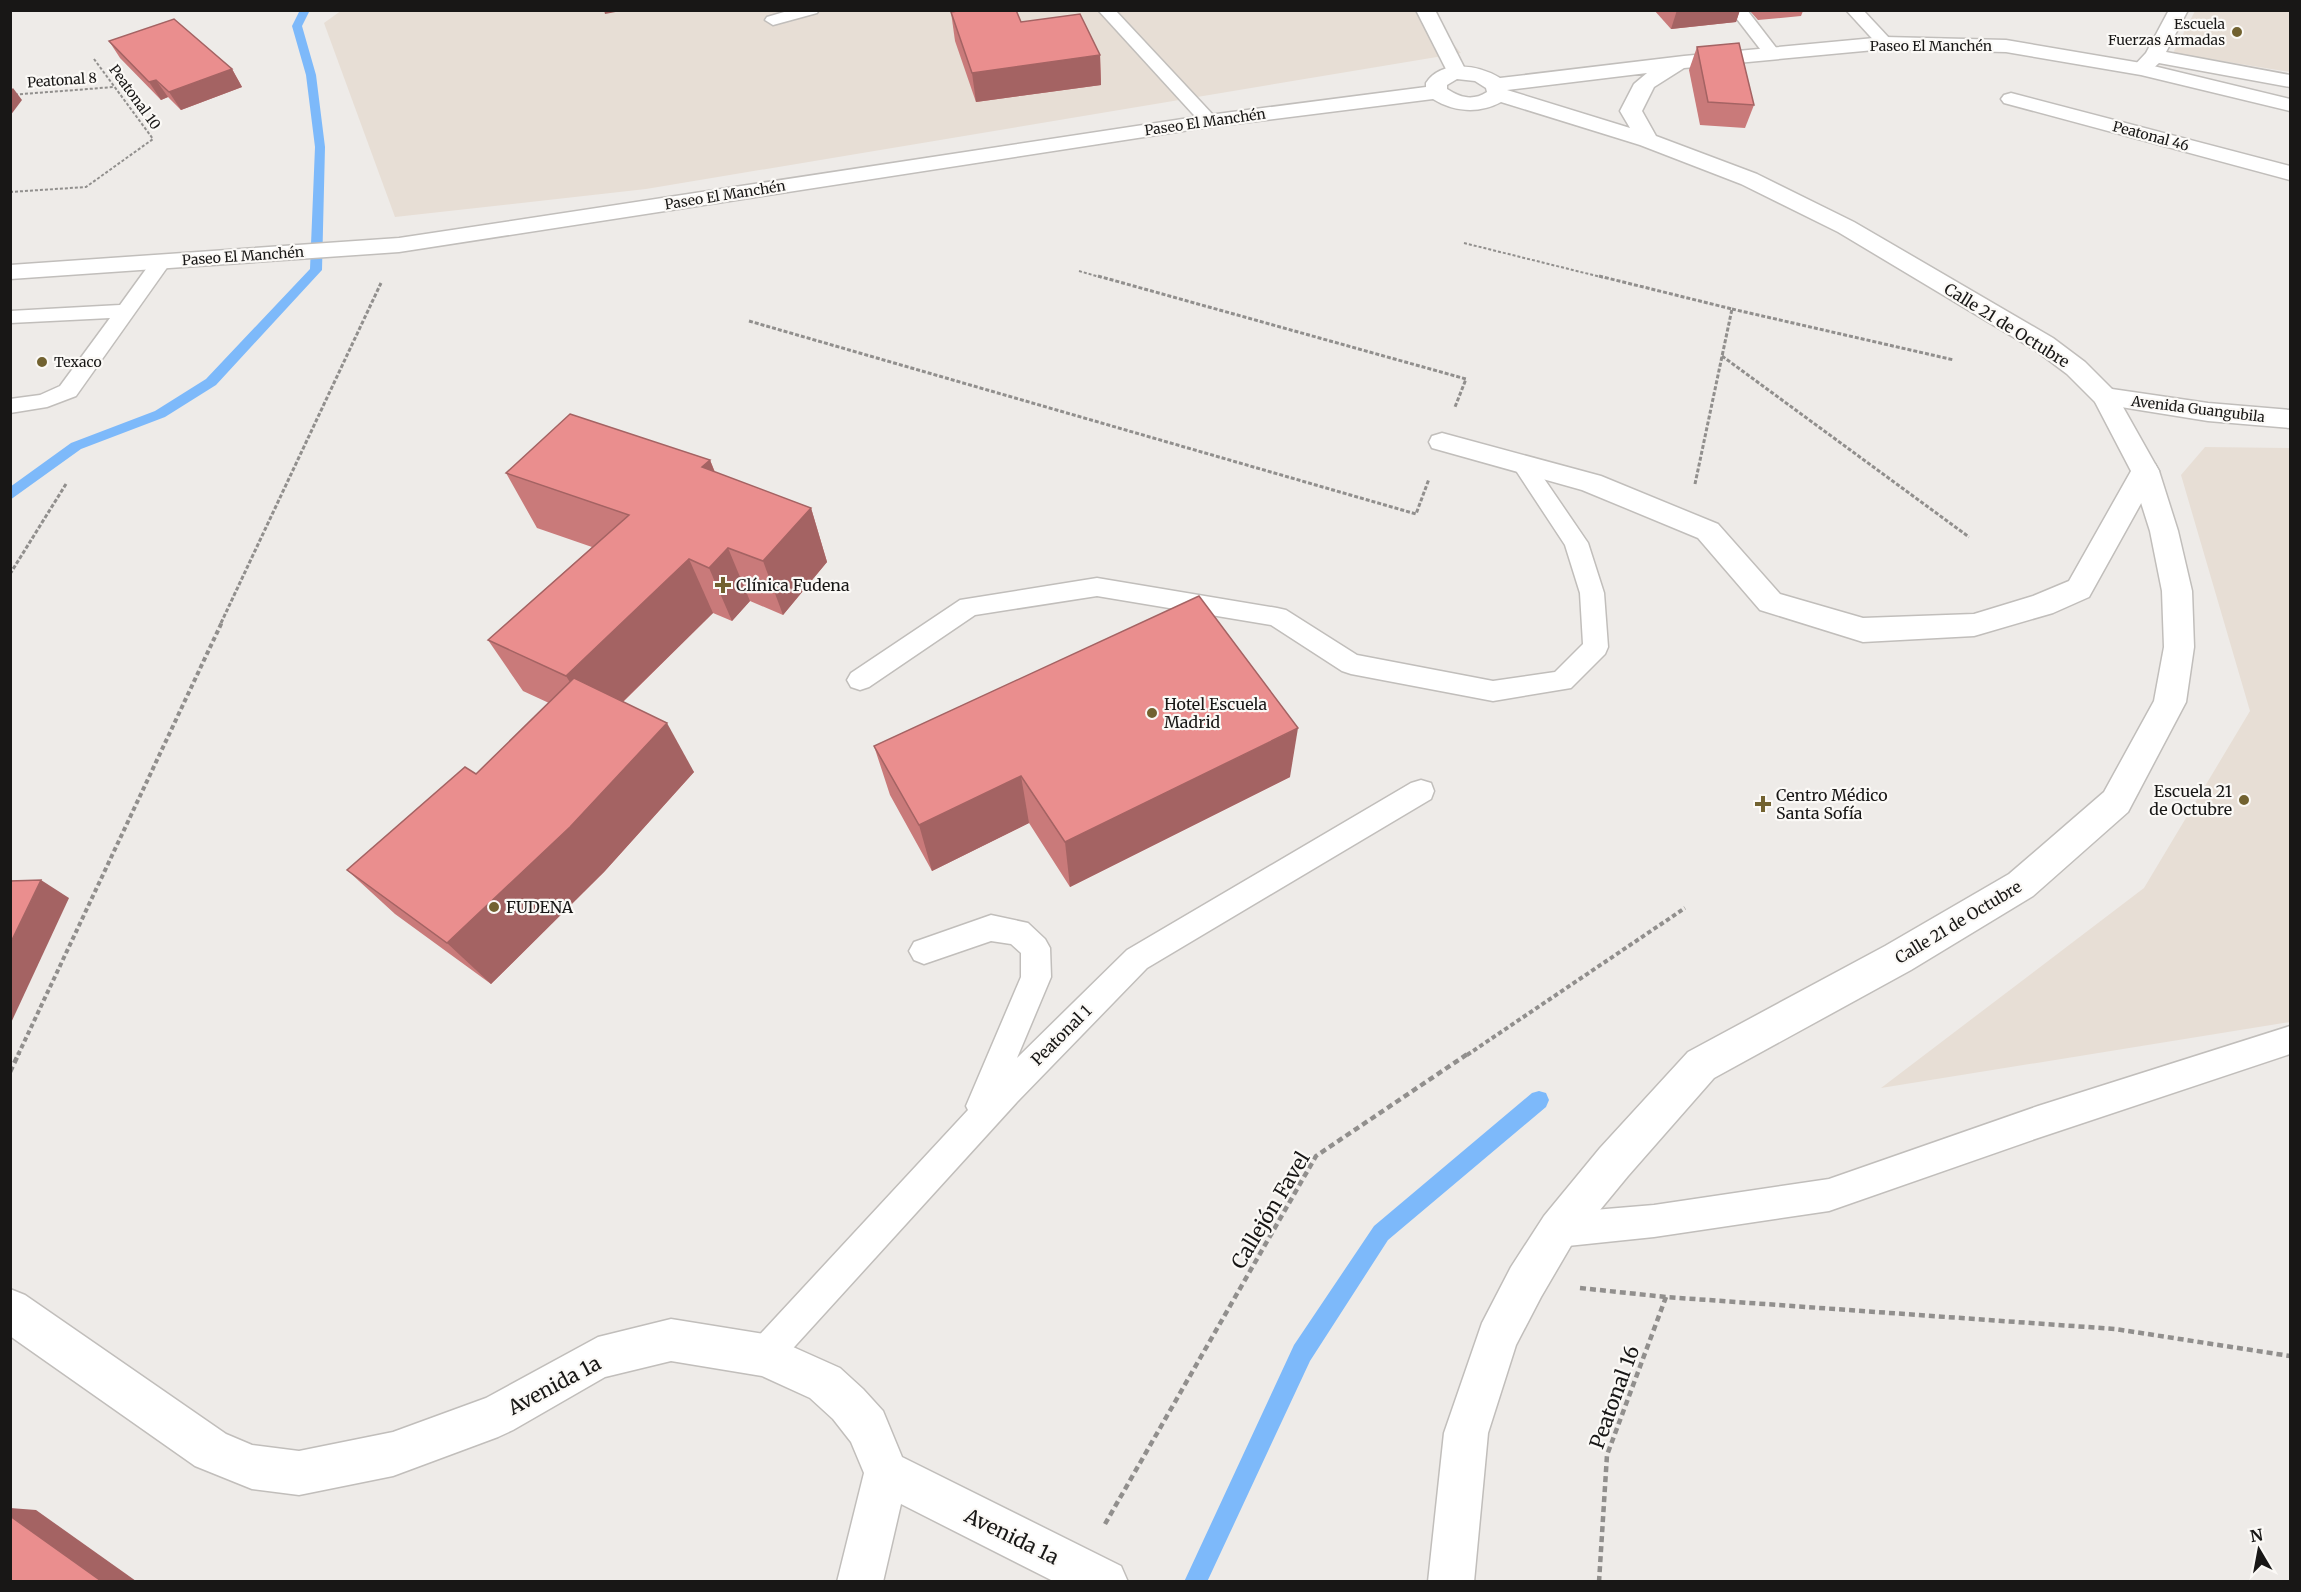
<svg xmlns="http://www.w3.org/2000/svg" width="2301" height="1592" viewBox="0 0 2301 1592" font-family="Merriweather,serif">
<style>
.built{fill:#e7ded5}
.lines{fill:none;stroke-linecap:round;stroke-linejoin:round}
.stream{fill:#7db9fa;fill-rule:evenodd}
.service-casing{stroke:#c1bebb;stroke-width:3}
.minor-casing{stroke:#c1bebb;stroke-width:3}
.tertiary-casing{stroke:#c1bebb;stroke-width:3}
.path-far3{stroke:#918f8d;stroke-width:2;stroke-dasharray:3 2;stroke-linecap:butt}
.path-far2{stroke:#918f8d;stroke-width:3;stroke-dasharray:4 2;stroke-linecap:butt}
.path-far1{stroke:#918f8d;stroke-width:4;stroke-dasharray:4.5 3;stroke-linecap:butt}
.path{stroke:#918f8d;stroke-width:4.5;stroke-dasharray:6 4;stroke-linecap:butt}
.service{fill:#fff;fill-rule:evenodd}
.minor{fill:#fff;fill-rule:evenodd}
.tertiary{fill:#fff;fill-rule:evenodd}
.wall{fill:#c97a7a}
.shaded-wall{fill:#a46363}
.building{fill:#ea8e8e;stroke:#a46363;stroke-width:1.5}
.poi-dot{fill:#726230;stroke:#fbf9f6;stroke-width:2}
.labels{text-anchor:middle;dominant-baseline:central;stroke-width:4.5;stroke-linejoin:round;paint-order:stroke}
.far-poi-label{font-size:14px;fill:#181716;stroke:#fbf9f6;text-anchor:end}
.far-street-label{font-size:14px;fill:#181716;stroke:#fbf9f6}
.street-label{font-size:16px;fill:#181716;stroke:#fbf9f6}
.poi-label{font-size:16px;fill:#181716;stroke:#fbf9f6;text-anchor:start}
.near-street-label{font-size:20px;fill:#181716;stroke:#fbf9f6}
</style>
<rect width="100%" height="100%" fill="#eeebe8"/>
<g class="built">
<path d="M342,10H1424L1461,53L646,189L395,217L324,23Z"/>
<path d="M2195,11H2290V72L2173,53Z"/>
<path d="M2205,447L2290,448V1022L1881,1088L2144,888L2250,711L2181,475Z"/>
</g>
<g class="lines">
<g class="stream">
<path d="M300,10H310L302,26L316,75L325,147L322,270L216,385L165,417L81,449L10,500V487L71,443L155,411L206,379L310,269L315,147L306,75L292,26Z"/>
<path d="M1539,1091L1546,1093L1549,1100L1546,1107L1388,1240L1310,1361L1207,1582H1184L1294,1345L1374,1226L1532,1093Z"/>
</g>
<defs>
<g id="service">
<path d="M791,10H819L817,13L773,25L765,20L767,17Z"/>
<path d="M1098,10H1115L1215,117L1218,121L1215,125H1203Z"/>
<path d="M1730,10H1747L1781,54L1779,58H1767Z"/>
<path d="M1846,10H1863L1891,40L1893,43L1891,46H1879Z"/>
<path d="M161,256L168,258L171,262L76,396L47,407L10,413V399L40,395L60,386L110,318L10,323V311L120,305L154,258Z"/>
<path d="M1524,458L1532,461L1588,543L1604,593L1608,647L1605,654L1571,688L1493,701L1351,674L1342,671L1271,625L1097,596L975,615L869,687L860,690L851,687L847,680L851,673L960,600L1097,578L1277,608L1286,610L1357,655L1493,681L1555,672L1583,644L1580,593L1565,545L1513,466L1516,461Z"/>
<path d="M1421,780L1431,783L1434,791L1431,799L1147,968L1017,1102L776,1367L764,1372L752,1367L747,1355L752,1343L968,1110L966,1106L1021,977V953L1011,944L991,941L924,964L914,960L909,951L914,942L991,915L1028,923L1045,939L1050,948L1051,977L1017,1058L1127,950L1411,783Z"/>
<path d="M2290,1026V1054L2038,1138L1829,1211L1654,1237L1558,1247L1546,1242L1541,1230L1546,1218L1558,1213L1654,1205L1829,1179L2038,1106Z"/>
</g>
<g id="minor">
<path d="M1416,10H1435L1467,73L1464,77L1457,79L1450,77Z"/>
<path d="M2169,10H2188L2166,52L2290,75V87L2159,63L2148,73H2134L2131,69L2146,53Z"/>
<path d="M2011,93L2290,166V180L2004,103L2001,99L2004,95Z"/>
<path d="M2105,388L2208,403L2290,410V428L2208,421L2096,403L2092,397L2096,391Z"/>
<path d="M1442,433L1601,476L1718,524L1780,594L1863,618L1974,614L2033,596L2069,581L2135,464L2145,461L2155,464L2159,471L2089,597L2053,613L1974,636L1863,642L1760,610L1698,538L1582,490L1432,448L1429,442L1432,436Z"/>
<path d="M10,1289L25,1295L226,1434L252,1445L299,1451L393,1432L486,1398L598,1337L671,1319L764,1334L840,1368L863,1389L883,1411L902,1457L1121,1566L1128,1582H1055L901,1504L883,1582H837L864,1473L851,1442L833,1419L810,1398L762,1376L671,1361L605,1377L513,1430L498,1437L393,1476L299,1495L252,1489L195,1466L10,1336Z"/>
</g>
<path id="tertiary" d="M1885,37L2006,40L2141,63L2290,99V111L2141,75L2006,52L1885,49L1684,68L1654,87L1642,111L1656,136L1757,174L1854,222L2053,338L2085,362L2114,391L2159,471L2178,531L2192,591L2194,647L2186,702L2128,812L2033,896L1911,970L1714,1078L1628,1176L1572,1244L1541,1297L1516,1345L1488,1433L1474,1582H1428L1444,1433L1482,1323L1511,1267L1544,1216L1600,1148L1688,1052L1885,946L2009,874L2104,792L2154,701L2164,647L2162,591L2150,531L2131,471L2095,402L2067,374L2035,350L1838,232L1741,184L1640,145L1501,102C1479,114 1454,112 1433,99L1209,127L399,252L10,279V265L399,238L1209,115L1426,87V83C1442,59 1479,65 1500,78L1684,56ZM1647,73L1634,84L1620,111L1630,128L1507,90ZM1457,79L1475,81L1486,88L1487,92C1473,101 1461,98 1447,89V85Z"/>
</defs>
<use href="#service" class="service-casing"/>
<use href="#minor" class="minor-casing"/>
<use href="#tertiary" class="tertiary-casing"/>
<g class="path-far3">
<path d="M10,95L114,87"/>
<path d="M10,192L86,187L153,139L94,59"/>
<path d="M1464,243L1605,278"/>
<path d="M1079,271L1103,278"/>
</g>
<g class="path-far2">
<path d="M1098,276L1466,379L1455,407"/>
<path d="M1599,276L1732,309L1695,484"/>
<path d="M1732,309L1954,360"/>
<path d="M749,321L1416,514L1429,479"/>
<path d="M1722,356L1969,537"/>
<path d="M10,574L66,484"/>
<path d="M221,623L381,283"/>
</g>
<g class="path-far1">
<path d="M18,1055L222,622"/>
<path d="M1467,1055L1685,908"/>
</g>
<g class="path">
<path d="M10,1072L19,1053"/>
<path d="M1580,1288L1666,1297L2115,1329L2290,1356"/>
<path d="M1105,1524L1316,1156L1469,1053"/>
<path d="M1599,1582L1607,1455L1666,1297"/>
</g>
<use href="#service" class="service"/>
<use href="#minor" class="minor"/>
<use href="#tertiary" class="tertiary"/>
</g>
<g class="wall">
<path d="M1654,10H1740L1736,22L1671,29Z"/>
<path d="M1749,10H1814L1803,11L1801,16L1758,20Z"/>
<path d="M951,12L1021,22L1100,55L1101,85L976,102L955,41Z"/>
<path d="M109,41L232,69L242,87L181,110L168,97L161,100L120,58Z"/>
<path d="M1697,47L1754,105L1745,128L1700,125L1689,70Z"/>
<path d="M710,460L715,472L811,508L827,562L783,615L750,601L732,621L713,613L623,702L694,772L604,872L491,984L395,914L347,870L476,774L549,703L523,691L488,640L592,547L537,528L506,473Z"/>
<path d="M874,746L1290,777L1070,887L1029,823L932,871L890,795Z"/>
</g>
<g class="shaded-wall">
<path d="M604,10H626L605,14Z"/>
<path d="M1677,10H1740L1736,22L1671,29Z"/>
<path d="M1100,55L1101,85L976,102L972,73Z"/>
<path d="M232,69L242,87L181,110L169,92Z"/>
<path d="M156,80L168,97L161,100L149,82Z"/>
<path d="M13,88L22,100L10,116V91Z"/>
<path d="M710,460L731,515L702,467Z"/>
<path d="M811,508L827,562L783,615L763,561Z"/>
<path d="M728,548L750,601L732,621L709,568Z"/>
<path d="M689,559L713,613L598,726L566,676Z"/>
<path d="M667,723L694,772L604,872L491,984L447,943Z"/>
<path d="M1298,728L1290,777L1070,887L1065,842Z"/>
<path d="M1021,776L1029,823L932,871L919,825Z"/>
<path d="M41,880L69,898L10,1025V944Z"/>
<path d="M10,1508L36,1510L136,1581H101L10,1516Z"/>
</g>
<g class="building">
<path d="M964,10H1016L1021,22L1080,14L1100,55L972,73L951,12Z"/>
<path d="M174,19L232,69L169,92L156,80L149,82L109,41Z"/>
<path d="M1739,43L1754,105L1708,102L1697,47Z"/>
<path d="M570,414L710,460L702,467L811,508L763,561L728,548L709,568L689,559L566,676L488,640L629,515L506,473Z"/>
<path d="M1199,596L1298,728L1065,842L1021,776L919,825L874,746Z"/>
<path d="M574,678L667,723L570,827L447,943L347,870L465,767L476,774Z"/>
<path d="M41,880L10,944V881Z"/>
<path d="M10,1516L101,1581H10Z"/>
</g>
<g class="poi-dot">
<circle cx="2237" cy="32" r="6"/>
<circle cx="42" cy="362" r="6"/>
<path d="M720 576h6v6h6v6h-6v6h-6v-6h-6v-6h6z"/>
<circle cx="1152" cy="713" r="6"/>
<circle cx="2244" cy="800" r="6"/>
<path d="M1760 795h6v6h6v6h-6v6h-6v-6h-6v-6h6z"/>
<circle cx="494" cy="907" r="6"/>
</g>
<g class="labels">
<g class="far-poi-label">
<text x="2225" y="24">Escuela<tspan x="2225" dy="16">Fuerzas Armadas</tspan></text>
<text x="54" y="362" text-anchor="start">Texaco</text>
</g>
<g class="far-street-label">
<text x="1931" y="46">Paseo El Manchén</text>
<text transform="translate(62 80) rotate(-4)">Peatonal 8</text>
<text transform="translate(135 97) rotate(54)">Peatonal 10</text>
<text transform="translate(1205 122) rotate(-8)">Paseo El Manchén</text>
<text transform="translate(2151 136) rotate(15)">Peatonal 46</text>
<text transform="translate(725 195) rotate(-9)">Paseo El Manchén</text>
<text transform="translate(243 256) rotate(-4)">Paseo El Manchén</text>
<text transform="translate(2198 409) rotate(7)">Avenida Guangubila</text>
</g>
<g class="street-label">
<text transform="translate(2007 325) rotate(32)">Calle 21 de Octubre</text>
<text transform="translate(1958 922) rotate(-31)">Calle 21 de Octubre</text>
<text transform="translate(1061 1035) rotate(-45)">Peatonal 1</text>
</g>
<g class="poi-label">
<text x="736" y="585">Clínica Fudena</text>
<text x="1164" y="704">Hotel Escuela<tspan x="1164" dy="18">Madrid</tspan></text>
<text x="2232" y="791" text-anchor="end">Escuela 21<tspan x="2232" dy="18">de Octubre</tspan></text>
<text x="1776" y="795">Centro Médico<tspan x="1776" dy="18">Santa Sofía</tspan></text>
<text x="506" y="907">FUDENA</text>
</g>
<g class="near-street-label">
<text transform="translate(1270 1210) rotate(-59)">Callejón Favel</text>
<text transform="translate(554 1385) rotate(-28)">Avenida 1a</text>
<text transform="translate(1614 1397) rotate(-70)">Peatonal 16</text>
<text transform="translate(1012 1536) rotate(26)">Avenida 1a</text>
</g>
</g>
<rect width="2301" height="1592" fill="none" stroke="#181716" stroke-width="24"/>
<g transform="translate(2259 1550) rotate(350)" stroke="#fbf9f6" stroke-width="4.5" paint-order="stroke">
<path d="M0-4.5L10 22L0 15L-10 22Z" fill="#181716"/>
<text y="-9" font-size="16" font-weight="bold" text-anchor="middle" fill="#181716">N</text>
</g>
</svg>
